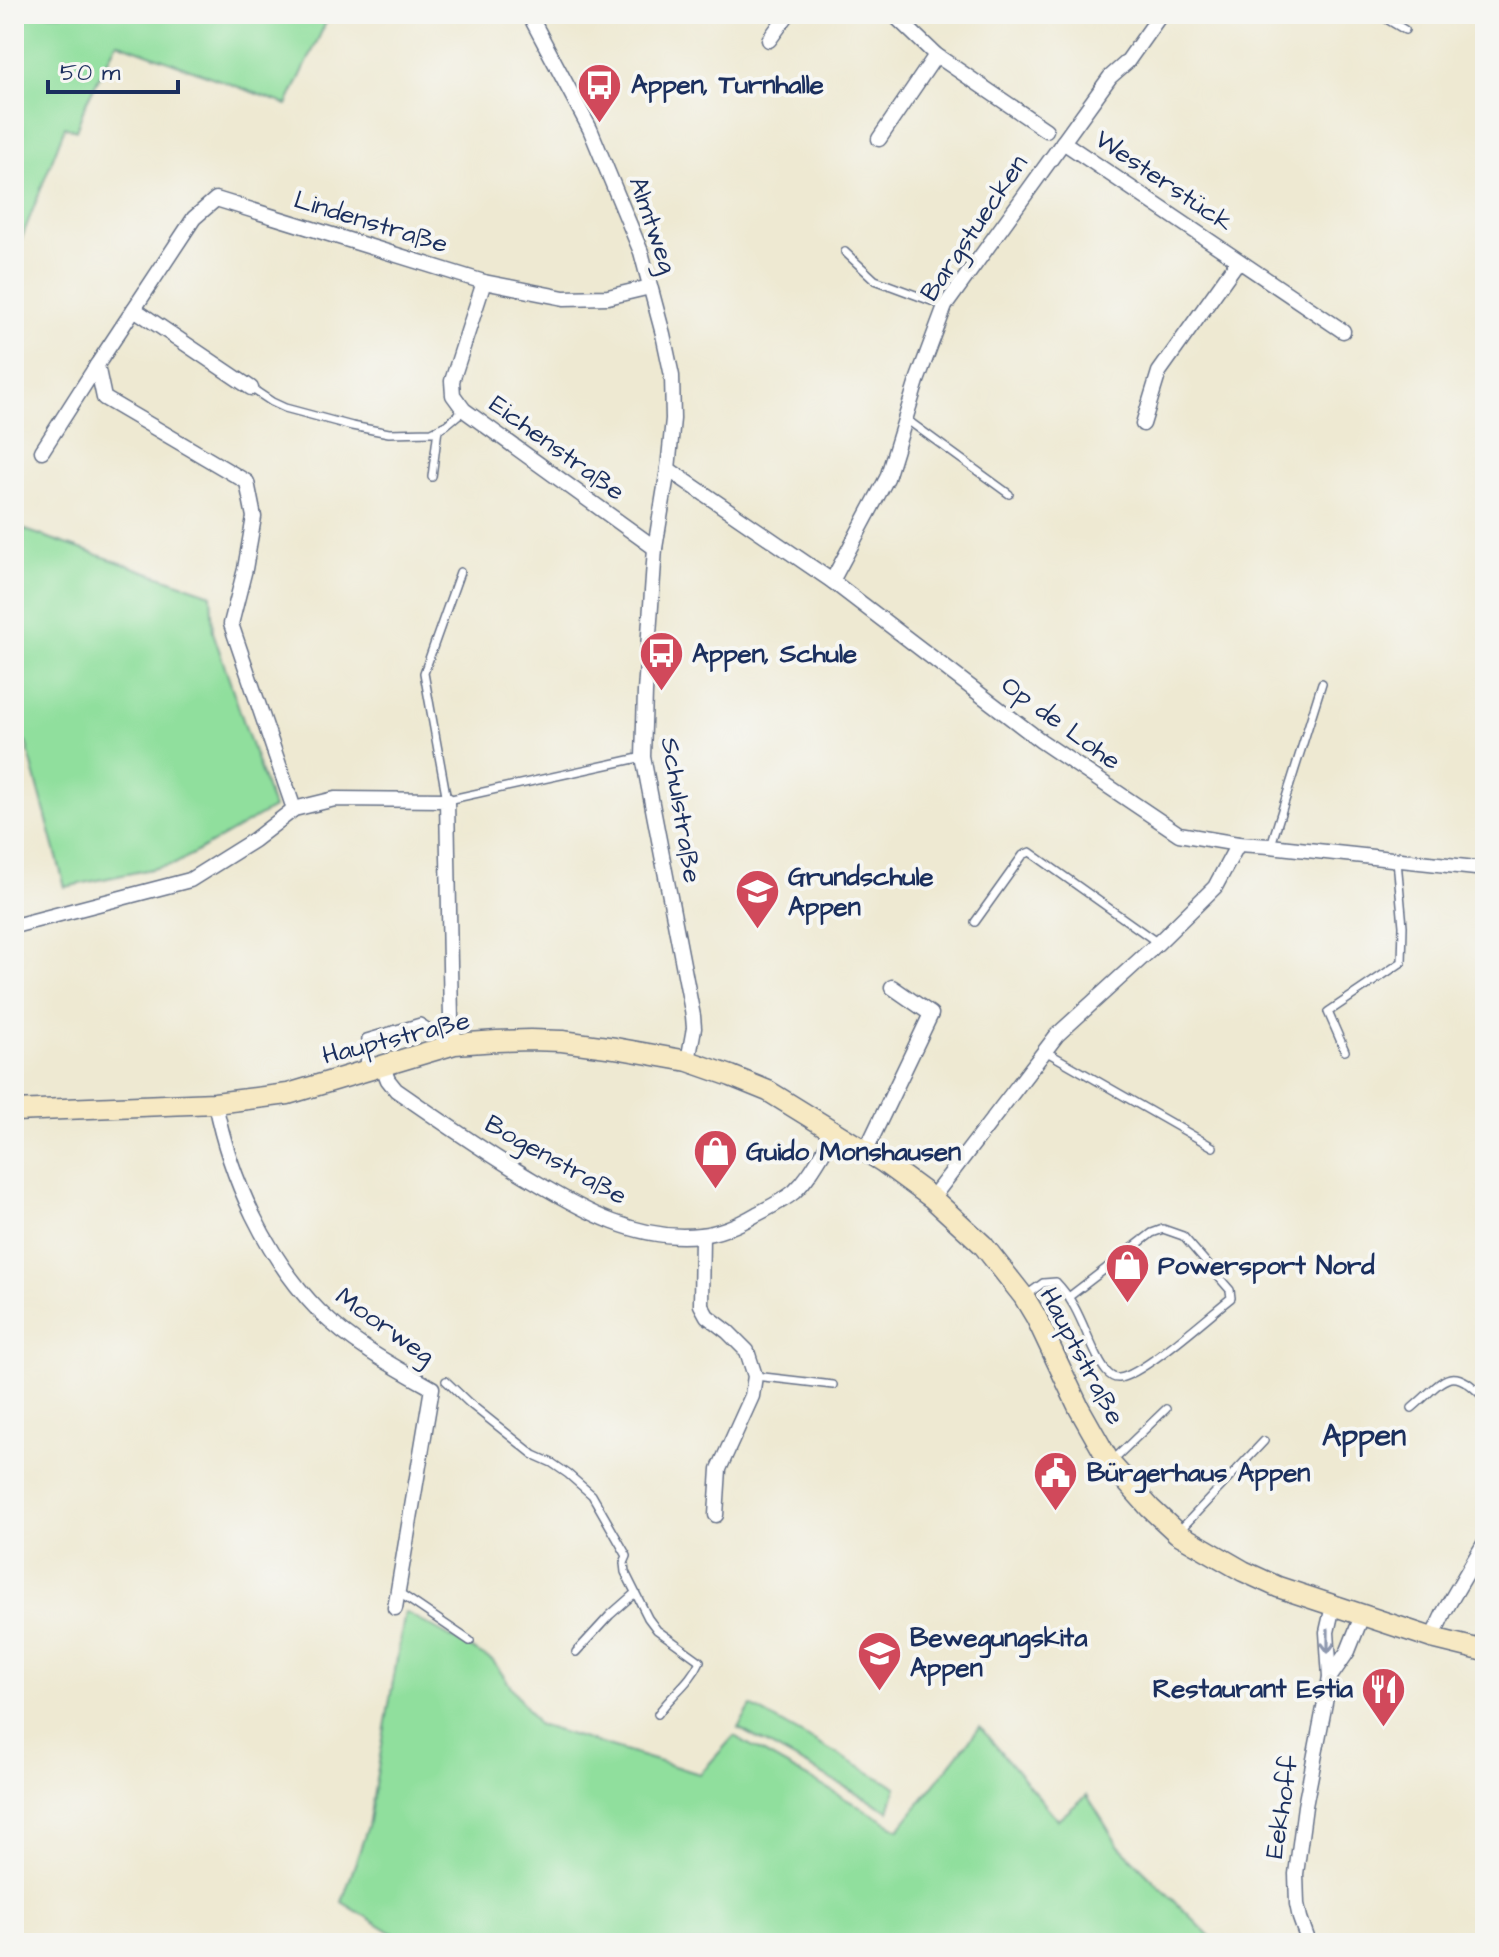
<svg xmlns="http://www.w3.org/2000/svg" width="1499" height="1957" viewBox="0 0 1499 1957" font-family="'Architects Daughter',sans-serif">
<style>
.green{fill:#90df9d;stroke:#56877e;stroke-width:2}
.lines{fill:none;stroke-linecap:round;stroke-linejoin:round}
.service-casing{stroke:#657087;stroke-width:10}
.minor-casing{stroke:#657087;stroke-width:17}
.secondary-casing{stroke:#657087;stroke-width:23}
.service{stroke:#fff;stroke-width:7}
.minor{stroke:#fff;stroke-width:14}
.secondary{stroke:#f7e9c3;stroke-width:20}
.oneway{stroke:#8d97ae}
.labels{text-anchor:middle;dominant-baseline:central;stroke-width:8;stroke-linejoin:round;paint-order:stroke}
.poi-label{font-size:26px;font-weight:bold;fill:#1b2f5e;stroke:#f6f6f2;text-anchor:start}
.street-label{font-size:26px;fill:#1b2f5e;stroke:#f6f6f2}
.quarter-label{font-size:30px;font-weight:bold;fill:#1b2f5e;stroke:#f6f6f2}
</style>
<rect width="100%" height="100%" fill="#f6f6f2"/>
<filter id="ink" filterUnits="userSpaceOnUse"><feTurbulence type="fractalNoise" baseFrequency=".0125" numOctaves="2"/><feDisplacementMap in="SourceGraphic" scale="16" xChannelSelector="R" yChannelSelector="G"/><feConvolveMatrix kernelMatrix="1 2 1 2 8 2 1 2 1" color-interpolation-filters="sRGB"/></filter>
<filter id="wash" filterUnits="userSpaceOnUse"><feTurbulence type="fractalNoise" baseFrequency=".006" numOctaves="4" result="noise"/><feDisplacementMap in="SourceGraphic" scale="32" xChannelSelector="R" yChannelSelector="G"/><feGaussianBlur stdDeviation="1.8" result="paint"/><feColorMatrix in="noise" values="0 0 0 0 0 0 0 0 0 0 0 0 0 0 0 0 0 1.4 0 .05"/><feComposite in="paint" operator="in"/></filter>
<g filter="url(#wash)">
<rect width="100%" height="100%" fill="#eee9d2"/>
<g class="green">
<path d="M14,14H330L287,105L117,42L86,103L76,130L65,127L14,258Z"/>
<path d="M14,526L211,594L213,632L273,808L175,864L65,887L26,742L14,745Z"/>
<path d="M405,1612L493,1661L538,1725L700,1774L734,1736L899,1829L980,1727L1058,1820L1087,1795L1118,1845L1217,1943H409L342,1902L368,1826Z"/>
<path d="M751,1706L896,1787L889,1811L738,1728Z"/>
</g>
</g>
<g filter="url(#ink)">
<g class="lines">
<defs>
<g id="service">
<path d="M1378,14L1405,30"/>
<path d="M845,252L875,280L945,306"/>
<path d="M251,388L272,402L285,408L352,426L389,433L432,432L446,425L464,410"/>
<path d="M906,419L1009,494"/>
<path d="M432,477L438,429"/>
<path d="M460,572L424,673L447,800L643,757"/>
<path d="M1271,845L1322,683"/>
<path d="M975,922L1023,855L1030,852L1158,943"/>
<path d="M1045,1051L1213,1147"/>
<path d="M1345,1051L1328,1012L1402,962L1403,926L1397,861"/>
<path d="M364,1069L366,1038L420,1022L451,1042"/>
<path d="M1025,1296L1043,1283L1056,1282C1079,1306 1083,1329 1098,1358C1102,1366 1109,1379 1119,1378C1143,1375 1209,1315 1231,1298L1230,1290L1183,1236L1163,1229L1152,1233L1070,1296"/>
<path d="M755,1376L833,1385"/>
<path d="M446,1381L469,1403L534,1455L552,1463L568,1474L592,1495L627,1556L624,1563L625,1572L648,1618L657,1630L700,1661C691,1682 671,1695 658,1714"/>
<path d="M1412,1408C1445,1380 1450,1361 1485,1399"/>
<path d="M1112,1461L1166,1409"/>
<path d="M1179,1531L1264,1441"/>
<path d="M398,1592L470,1641"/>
<path d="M576,1652L610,1615L635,1593"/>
</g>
<g id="minor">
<path d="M529,14L590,129L641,252L663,334L672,376L673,419L668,469L655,548L645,692L643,757L693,1016L694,1028L688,1061"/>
<path d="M893,14L936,55L1046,130"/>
<path d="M769,40L788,14"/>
<path d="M879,139L936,55"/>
<path d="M1063,142L1343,331"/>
<path d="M484,282L452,381L453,395L464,410L655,548"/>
<path d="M134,309L251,388"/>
<path d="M1143,424L1159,372L1238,261"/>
<path d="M42,451L97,365"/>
<path d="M668,469L832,581L1041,741L1179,834L1238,844L1270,846L1485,869"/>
<path d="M832,581L887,478L917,381L945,306L1110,77L1127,62L1161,14"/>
<path d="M294,809L231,624L245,569L254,517L247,482L104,398L97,365L194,218L216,199L484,282L564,298L608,297L650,287"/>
<path d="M14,926L190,880L254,840L294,809L335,799L447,800L451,1020L455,1044"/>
<path d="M382,1065L388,1080L396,1090C441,1121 486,1153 534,1181C584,1211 639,1242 700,1235C720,1233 740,1224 757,1214C770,1207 783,1201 794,1192C812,1175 822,1152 836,1132"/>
<path d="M215,1103C230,1178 266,1257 319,1311C351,1343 393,1366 432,1388L395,1608"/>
<path d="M866,1150L931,1014L892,987"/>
<path d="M932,1198L1057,1035L1158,943L1215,887L1238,844"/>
<path d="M702,1235L701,1305L707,1316L728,1332L747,1351L755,1376L752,1396L719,1469L716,1515"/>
<path d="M1432,1638L1444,1612L1485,1542"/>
<path d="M1330,1677L1348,1651L1362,1616"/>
<path d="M1309,1943L1300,1918L1297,1904L1296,1874L1305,1806L1330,1677L1327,1632L1333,1606"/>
</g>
<path id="secondary" d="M14,1111L215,1103L288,1094L455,1044L497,1041L530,1040L562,1041L615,1048L688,1061L731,1076L768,1091L883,1162L932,1198L983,1245L1024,1297L1036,1317L1079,1408L1110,1463L1150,1508L1177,1533L1243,1571L1278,1587L1432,1638L1485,1651"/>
</defs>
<use href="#service" class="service-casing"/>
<use href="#minor" class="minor-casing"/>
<use href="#secondary" class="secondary-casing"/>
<use href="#service" class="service"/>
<use href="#minor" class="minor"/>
<use href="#secondary" class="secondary"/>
</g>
<defs><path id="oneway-shaft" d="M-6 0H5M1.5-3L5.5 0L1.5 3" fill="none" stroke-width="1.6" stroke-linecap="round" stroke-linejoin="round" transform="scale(2)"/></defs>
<use class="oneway" href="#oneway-shaft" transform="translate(1328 1641) rotate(90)"/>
</g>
<defs>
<symbol id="bus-pin" viewBox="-11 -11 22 30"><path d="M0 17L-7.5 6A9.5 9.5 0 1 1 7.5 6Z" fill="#d1495b" stroke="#f6f6f2"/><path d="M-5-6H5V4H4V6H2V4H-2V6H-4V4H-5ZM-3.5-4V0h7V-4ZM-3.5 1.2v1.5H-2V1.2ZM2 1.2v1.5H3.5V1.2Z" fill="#fff"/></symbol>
<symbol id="school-pin" viewBox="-11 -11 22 30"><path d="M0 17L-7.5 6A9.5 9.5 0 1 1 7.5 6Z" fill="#d1495b" stroke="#f6f6f2"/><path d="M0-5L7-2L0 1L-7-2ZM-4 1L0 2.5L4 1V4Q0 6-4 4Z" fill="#fff"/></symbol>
<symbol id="shop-pin" viewBox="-11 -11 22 30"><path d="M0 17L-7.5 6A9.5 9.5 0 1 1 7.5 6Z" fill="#d1495b" stroke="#f6f6f2"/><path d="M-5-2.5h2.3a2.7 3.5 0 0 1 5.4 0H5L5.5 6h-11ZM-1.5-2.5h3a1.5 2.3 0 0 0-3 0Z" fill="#fff"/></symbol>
<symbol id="civic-pin" viewBox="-11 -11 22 30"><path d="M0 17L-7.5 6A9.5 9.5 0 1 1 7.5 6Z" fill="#d1495b" stroke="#f6f6f2"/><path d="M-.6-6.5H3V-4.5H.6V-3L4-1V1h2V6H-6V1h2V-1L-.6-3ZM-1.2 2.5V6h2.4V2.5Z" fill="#fff"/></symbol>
<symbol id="restaurant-pin" viewBox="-11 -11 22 30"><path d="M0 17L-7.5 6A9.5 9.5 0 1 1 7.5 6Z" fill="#d1495b" stroke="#f6f6f2"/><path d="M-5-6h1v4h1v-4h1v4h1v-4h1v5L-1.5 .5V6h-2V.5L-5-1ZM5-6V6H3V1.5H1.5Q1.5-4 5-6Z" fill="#fff"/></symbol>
</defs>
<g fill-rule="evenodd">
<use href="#bus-pin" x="574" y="60" width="51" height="69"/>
<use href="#bus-pin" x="636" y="628" width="51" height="69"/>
<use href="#school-pin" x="732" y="866" width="51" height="69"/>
<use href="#shop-pin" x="690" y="1126" width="51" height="69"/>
<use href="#shop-pin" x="1102" y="1240" width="51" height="69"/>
<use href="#civic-pin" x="1030" y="1448" width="51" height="69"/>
<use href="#school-pin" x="854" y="1628" width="51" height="69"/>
<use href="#restaurant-pin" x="1358" y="1664" width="51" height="69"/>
</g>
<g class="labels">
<g class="poi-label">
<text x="631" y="85">Appen, Turnhalle</text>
<text x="692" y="654">Appen, Schule</text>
<text x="788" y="877">Grundschule<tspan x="788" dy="30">Appen</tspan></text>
<text x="746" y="1152">Guido Monshausen</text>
<text x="1158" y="1266">Powersport Nord</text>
<text x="1087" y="1473">Bürgerhaus Appen</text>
<text x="910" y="1638">Bewegungskita<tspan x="910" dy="30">Appen</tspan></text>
<text x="1353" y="1689" text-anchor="end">Restaurant Estia</text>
</g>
<g class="street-label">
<text transform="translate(1164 181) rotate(34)">Westerstück</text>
<text transform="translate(371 222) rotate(17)">Lindenstraße</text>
<text transform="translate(653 225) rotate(71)">Almtweg</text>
<text transform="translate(974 228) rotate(-56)">Bargstuecken</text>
<text transform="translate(557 448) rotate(36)">Eichenstraße</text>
<text transform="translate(1061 723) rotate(36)">Op de Lohe</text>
<text transform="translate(681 810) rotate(81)">Schulstraße</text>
<text transform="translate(396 1038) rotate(-14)">Hauptstraße</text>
<text transform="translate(556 1160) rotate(29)">Bogenstraße</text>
<text transform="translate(385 1326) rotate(35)">Moorweg</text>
<text transform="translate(1082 1356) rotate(62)">Hauptstraße</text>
<text transform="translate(1282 1807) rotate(-81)">Eekhoff</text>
</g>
<g class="quarter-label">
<text x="1364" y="1436">Appen</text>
</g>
</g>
<rect width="1499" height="1957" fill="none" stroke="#f6f6f2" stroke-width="48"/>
<path d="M48 80v12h130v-12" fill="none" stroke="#1b2f5e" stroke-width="4"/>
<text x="60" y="80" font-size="24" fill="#1b2f5e" stroke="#f6f6f2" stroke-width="6" paint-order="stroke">50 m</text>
</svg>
